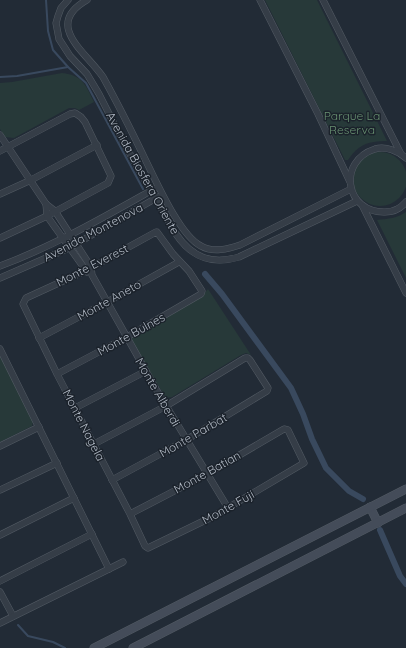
<svg xmlns="http://www.w3.org/2000/svg" width="406" height="648" viewBox="0 0 406 648" font-family="Quicksand,sans-serif">
<style>
.green{fill:#273939}
.lines{fill:none;stroke-linecap:round;stroke-linejoin:round}
.stream{stroke:#39495e;stroke-width:2}
.canal{stroke:#39495e;stroke-width:6}
.street-casing{stroke:#535b64;stroke-width:7}
.secondary-casing{stroke:#535b64;stroke-width:9}
.street{stroke:#353d47;stroke-width:6}
.secondary{stroke:#444c59;stroke-width:8}
.labels{text-anchor:middle;dominant-baseline:central;stroke-width:3;stroke-linejoin:round;paint-order:stroke}
.park-label{font-size:12px;fill:#699272;stroke:#1b222b}
.street-label{font-size:12px;fill:#b0b8c3;stroke:#1b222b}
</style>
<rect width="100%" height="100%" fill="#222b36"/>
<g class="green">
<path d="M265,0H317L387,141C383,141 378,141 374,142C362,143 354,151 348,160H345Z"/>
<path d="M62,73C83,75 86,86 94,102L79,110L75,108H69L14,138L5,137L0,129V83L12,82Z"/>
<circle cx="380" cy="179" r="27"/>
<path d="M406,212V278L377,220C388,219 397,218 406,212Z"/>
<path d="M208,289L251,355L246,353L241,355L172,397L166,398L132,343V338L137,333L173,314L203,295Z"/>
<path d="M0,355L33,421L32,426L0,442Z"/>
</g>
<g class="lines">
<g class="stream">
<path d="M46,0L48,31L53,50L68,67L86,83L143,189"/>
<path d="M0,77L17,76L68,67"/>
<path d="M18,625L28,636L53,642L65,648"/>
</g>
<g class="canal">
<path d="M205,274L222,294L291,388L303,414L312,439L326,468L349,491L363,499"/>
<path d="M380,530L400,576L406,584"/>
</g>
<defs>
<g id="street">
<path d="M68,0L61,8L58,16L56,23L59,39L70,56L87,74L99,94L126,147L176,234C192,258 212,265 239,257L357,201"/>
<path d="M87,0C43,25 86,52 103,77C118,104 132,132 145,159C156,181 180,236 201,246C213,253 228,249 240,245L351,189"/>
<path d="M260,0L318,114L350,182"/>
<path d="M323,0L401,154"/>
<path d="M0,135L46,204L55,211L91,267L92,275L156,389L228,508"/>
<path d="M0,151L70,114L75,113L81,117L85,122L111,176L108,183L47,216L0,238"/>
<path d="M406,158C398,151 386,146 375,149C337,161 345,213 385,212C393,212 401,208 406,202"/>
<path d="M0,194L31,180L97,145"/>
<path d="M46,204L47,216L87,272"/>
<path d="M363,207L406,293"/>
<path d="M0,266C54,246 104,217 154,189"/>
<path d="M0,278L69,248L158,197"/>
<path d="M39,338L107,302L179,262"/>
<path d="M0,349L109,569"/>
<path d="M57,374L127,337L201,294L202,291L189,271L173,254L157,232H156L85,271L26,298L23,304L57,374L130,514L145,546L148,548L214,516L304,463L288,430L284,429L207,474L130,514"/>
<path d="M75,408L146,371"/>
<path d="M94,444L166,406L245,358H248L250,360L268,388L267,391L186,440L112,480"/>
<path d="M0,446L39,427"/>
<path d="M0,490L57,463"/>
<path d="M0,535L74,498"/>
<path d="M0,581L92,534"/>
<path d="M0,592L13,616"/>
<path d="M0,623L123,562"/>
</g>
<g id="secondary">
<path d="M370,507L378,523"/>
<path d="M94,648L406,489"/>
<path d="M133,648L406,508"/>
</g>
</defs>
<use href="#street" class="street-casing"/>
<use href="#secondary" class="secondary-casing"/>
<use href="#street" class="street"/>
<use href="#secondary" class="secondary"/>
</g>
<g class="labels">
<g class="park-label">
<text x="352" y="115">Parque La<tspan x="352" dy="14">Reserva</tspan></text>
</g>
<g class="street-label">
<text transform="translate(143 173) rotate(61)">Avenida Biosfera Oriente</text>
<text transform="translate(93 232) rotate(-28)">Avenida Montenova</text>
<text transform="translate(92 265) rotate(-27)">Monte Everest</text>
<text transform="translate(109 300) rotate(-29)">Monte Aneto</text>
<text transform="translate(131 334) rotate(-29)">Monte Bulnes</text>
<text transform="translate(158 392) rotate(60)">Monte Alberdi</text>
<text transform="translate(84 425) rotate(63)">Monte Nagela</text>
<text transform="translate(193 435) rotate(-30)">Monte Parbat</text>
<text transform="translate(207 472) rotate(-29)">Monte Batian</text>
<text transform="translate(228 507) rotate(-29)">Monte Fuji</text>
</g>
</g>
</svg>
